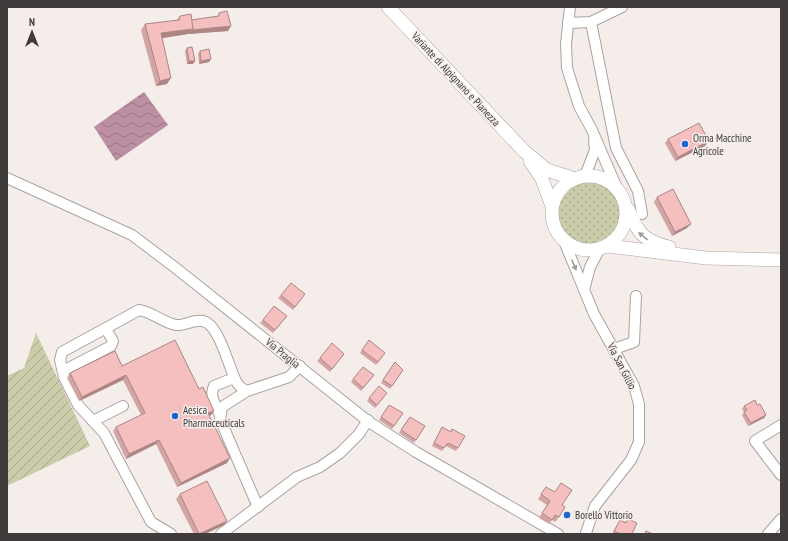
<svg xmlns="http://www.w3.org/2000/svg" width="788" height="541" viewBox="0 0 788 541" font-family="'PT Sans Narrow',sans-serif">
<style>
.grass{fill:url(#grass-dots)}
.garden{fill:url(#garden-furrows)}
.water{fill:url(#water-waves)}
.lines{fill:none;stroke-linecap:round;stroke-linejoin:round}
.minor-casing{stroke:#aaa4a0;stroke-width:12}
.major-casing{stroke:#aaa4a0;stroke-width:14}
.minor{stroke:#fff;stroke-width:10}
.major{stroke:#fff;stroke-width:13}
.wall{fill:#d2a4a3}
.shaded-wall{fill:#ab8685}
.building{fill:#f4bfbe;stroke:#ab8685}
.oneway{fill:#9f9e9d}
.poi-dot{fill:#1f63ce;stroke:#f4ede9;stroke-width:1.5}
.labels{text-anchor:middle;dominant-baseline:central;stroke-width:3;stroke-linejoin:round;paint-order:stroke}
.street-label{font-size:11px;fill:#3f3c3b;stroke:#f4ede9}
.poi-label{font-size:11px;fill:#3f3c3b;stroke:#f4ede9;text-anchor:start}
</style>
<defs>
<pattern id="grass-dots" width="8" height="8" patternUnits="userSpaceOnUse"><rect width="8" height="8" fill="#caccaa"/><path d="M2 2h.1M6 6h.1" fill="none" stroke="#a5a78c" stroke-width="1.8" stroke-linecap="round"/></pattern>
<pattern id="garden-furrows" width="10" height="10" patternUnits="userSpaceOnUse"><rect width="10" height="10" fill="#caccaa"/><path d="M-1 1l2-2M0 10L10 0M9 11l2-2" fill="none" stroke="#a5a78c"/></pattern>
<pattern id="water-waves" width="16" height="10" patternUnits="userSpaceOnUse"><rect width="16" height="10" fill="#bc8fa3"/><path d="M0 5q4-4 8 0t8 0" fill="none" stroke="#9a7686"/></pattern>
</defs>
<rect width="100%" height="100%" fill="#f4ede9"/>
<circle class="grass" cx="590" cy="212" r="33"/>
<path class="garden" d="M36,333L90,446L7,486V376L24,368Z"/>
<path class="water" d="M144,92L168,125L116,161L94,127Z"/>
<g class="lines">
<defs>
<g id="minor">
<path d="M570,7L566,44L567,68L579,106L592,130L617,188"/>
<path d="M591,22L616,148L638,191L642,214"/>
<path d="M568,23L591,22L622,7"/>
<path d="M585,176L595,150L594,140"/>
<path d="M7,178L132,235L177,269L369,422L416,452L558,534"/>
<path d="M564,241L594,314L634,386L639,404V442L631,460L595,506L586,533"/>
<path d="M584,290L590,267L599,250"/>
<path d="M614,349L634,342L636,296"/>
<path d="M63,371L111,346L113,341L106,329"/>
<path d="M247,391L222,407L220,419L258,507"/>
<path d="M220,415C216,406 209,396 214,386L234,378"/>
<path d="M93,421L123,406"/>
<path d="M781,425L755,441L781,475"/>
<path d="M171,534L151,522L104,433L78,405L64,377L60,360L62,352L139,310C153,312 163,323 176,325C185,326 193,319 203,321C219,324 229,368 236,381C238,386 243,389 247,391L289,377L300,366"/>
<path d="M221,534L297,477L320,467L340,453L359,434L368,420"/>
<path d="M768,534L781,519"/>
</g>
<g id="major">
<path d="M388,7L524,151L547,170L575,179"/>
<path d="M530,161L542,179L552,206"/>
<circle cx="589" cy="213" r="37"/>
<path d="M628,209C638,233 643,241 669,247"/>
<path d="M608,246L706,258L781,260"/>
</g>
</defs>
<use href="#minor" class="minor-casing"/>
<use href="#major" class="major-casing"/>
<use href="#minor" class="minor"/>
<use href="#major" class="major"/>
</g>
<g class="wall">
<path d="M219,13L228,31L188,34L162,38L167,84L156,86L141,30L145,24L176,21L180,16L191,20L217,17Z"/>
<path d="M187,48L193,64H187L185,51Z"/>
<path d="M200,51L209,62L199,64L198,54Z"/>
<path d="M668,139L705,146L675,161L665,143Z"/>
<path d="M657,197L687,228L672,236L654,202Z"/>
<path d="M305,294L293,310L278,298L281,295Z"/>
<path d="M287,316L273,333L260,323L263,320Z"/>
<path d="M369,340L383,356L376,365L360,353Z"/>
<path d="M344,354L330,372L317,361L320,358Z"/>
<path d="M395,362L403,370L390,389L381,383Z"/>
<path d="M122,366L199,389L214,411L211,415L209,416L227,463L177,487L156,444L126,459L113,431L116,427L141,415L123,380L79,401L67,378L70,373Z"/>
<path d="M374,375L361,391L351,382L353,379Z"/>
<path d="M385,396L375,408L367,401L369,398Z"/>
<path d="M389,405L394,426L392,429L379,420Z"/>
<path d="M757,405L766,415L764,418L748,426L742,415L744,412L742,409L744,406Z"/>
<path d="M408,420L425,426L414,443L399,433Z"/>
<path d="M442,427L450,432L452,429L458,448L456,451L446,446L442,451L432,446Z"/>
<path d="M546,487L562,505L559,517L555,522L552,520L549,524L539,518L547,505L538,499Z"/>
<path d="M180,494L224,525L205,534H194L176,499Z"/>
<path d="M628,519L632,534H612L620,520L625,522Z"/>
</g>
<g class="shaded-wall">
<path d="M231,26L228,31L188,34L192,30Z"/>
<path d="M193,29L188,34L157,39L161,33Z"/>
<path d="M211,59L209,62L199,64L201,61Z"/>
<path d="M189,61H195L193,64H187Z"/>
<path d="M171,78L167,84L156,86L160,81Z"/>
<path d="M709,141L705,146L675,161L678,157Z"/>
<path d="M691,224L687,228L672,236L675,232Z"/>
<path d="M126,375L123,380L79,401L82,397Z"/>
<path d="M214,411L211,415L205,418L208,413Z"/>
<path d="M766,415L764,418L748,426L751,423Z"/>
<path d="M159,440L156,444L126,459L129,454Z"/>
<path d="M230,458L227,463L177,487L181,483Z"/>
<path d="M227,521L224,525L205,534H199Z"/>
</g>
<g class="building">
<path d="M227,11L231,26L192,30L193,29L191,20L219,16V13Z"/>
<path d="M191,14L193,29L161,33L171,78L160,81L145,24L179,20L180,16Z"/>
<path d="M192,47L195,61H189L187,48Z"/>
<path d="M209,49L211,59L201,61L200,51Z"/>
<path d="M699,123L709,141L678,157L668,139Z"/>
<path d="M673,189L691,224L675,232L657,197Z"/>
<path d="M291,283L305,294L295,307L281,295Z"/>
<path d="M274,306L287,316L275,330L263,320Z"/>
<path d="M175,340L199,389L203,387L214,411L208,413L230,458L181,483L159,440L129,454L116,427L145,413L126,375L82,397L70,373L115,351L122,366Z"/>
<path d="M369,340L385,353L378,362L362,350Z"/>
<path d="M332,343L344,354L332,369L320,358Z"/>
<path d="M395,362L403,370L392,386L383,380Z"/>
<path d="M363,367L374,375L363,388L353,379Z"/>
<path d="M379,386L387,393L377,405L369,398Z"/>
<path d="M755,400L757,405L760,404L766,415L751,423L744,412L747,410L744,406Z"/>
<path d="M389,405L403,413L394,426L381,417Z"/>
<path d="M410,417L425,426L416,440L401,430Z"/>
<path d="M442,427L451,432L452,429L465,436L458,448L448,443L444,448L434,443Z"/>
<path d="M207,481L227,521L199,534L180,494Z"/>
<path d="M561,483L572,490L562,505L565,507L559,517L555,515L552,520L542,513L550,501L541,494L546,487L555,492Z"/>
<path d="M628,519L637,523L632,534H621L614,531L620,520L626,523Z"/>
<path d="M646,531L653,534H645Z"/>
</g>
<defs><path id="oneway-solid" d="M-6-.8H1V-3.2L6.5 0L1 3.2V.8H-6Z"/></defs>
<g class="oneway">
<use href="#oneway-solid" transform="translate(643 236) rotate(-141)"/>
<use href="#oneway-solid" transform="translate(574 265) rotate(67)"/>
</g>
<g class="poi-dot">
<circle cx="685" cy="144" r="4"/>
<circle cx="175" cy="416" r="4"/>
<circle cx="567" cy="515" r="4"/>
</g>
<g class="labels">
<g class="street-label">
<text transform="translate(456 79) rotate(47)">Variante di Alpignano e Pianezza</text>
<text transform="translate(283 353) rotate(39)">Via Praglia</text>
<text transform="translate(622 366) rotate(63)">Via San Gillio</text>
</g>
<g class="poi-label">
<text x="693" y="138">Orma Macchine<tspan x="693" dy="13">Agricole</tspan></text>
<text x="183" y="410">Aesica<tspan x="183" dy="13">Pharmaceuticals</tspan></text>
<text x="575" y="515">Borello Vittorio</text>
</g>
</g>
<rect width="788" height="541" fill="none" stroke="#3f3c3b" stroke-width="16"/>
<g transform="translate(32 32)" stroke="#f4ede9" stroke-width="3" paint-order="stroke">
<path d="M0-3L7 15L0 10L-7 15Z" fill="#3f3c3b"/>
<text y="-6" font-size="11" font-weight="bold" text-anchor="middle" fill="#3f3c3b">N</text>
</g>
</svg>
